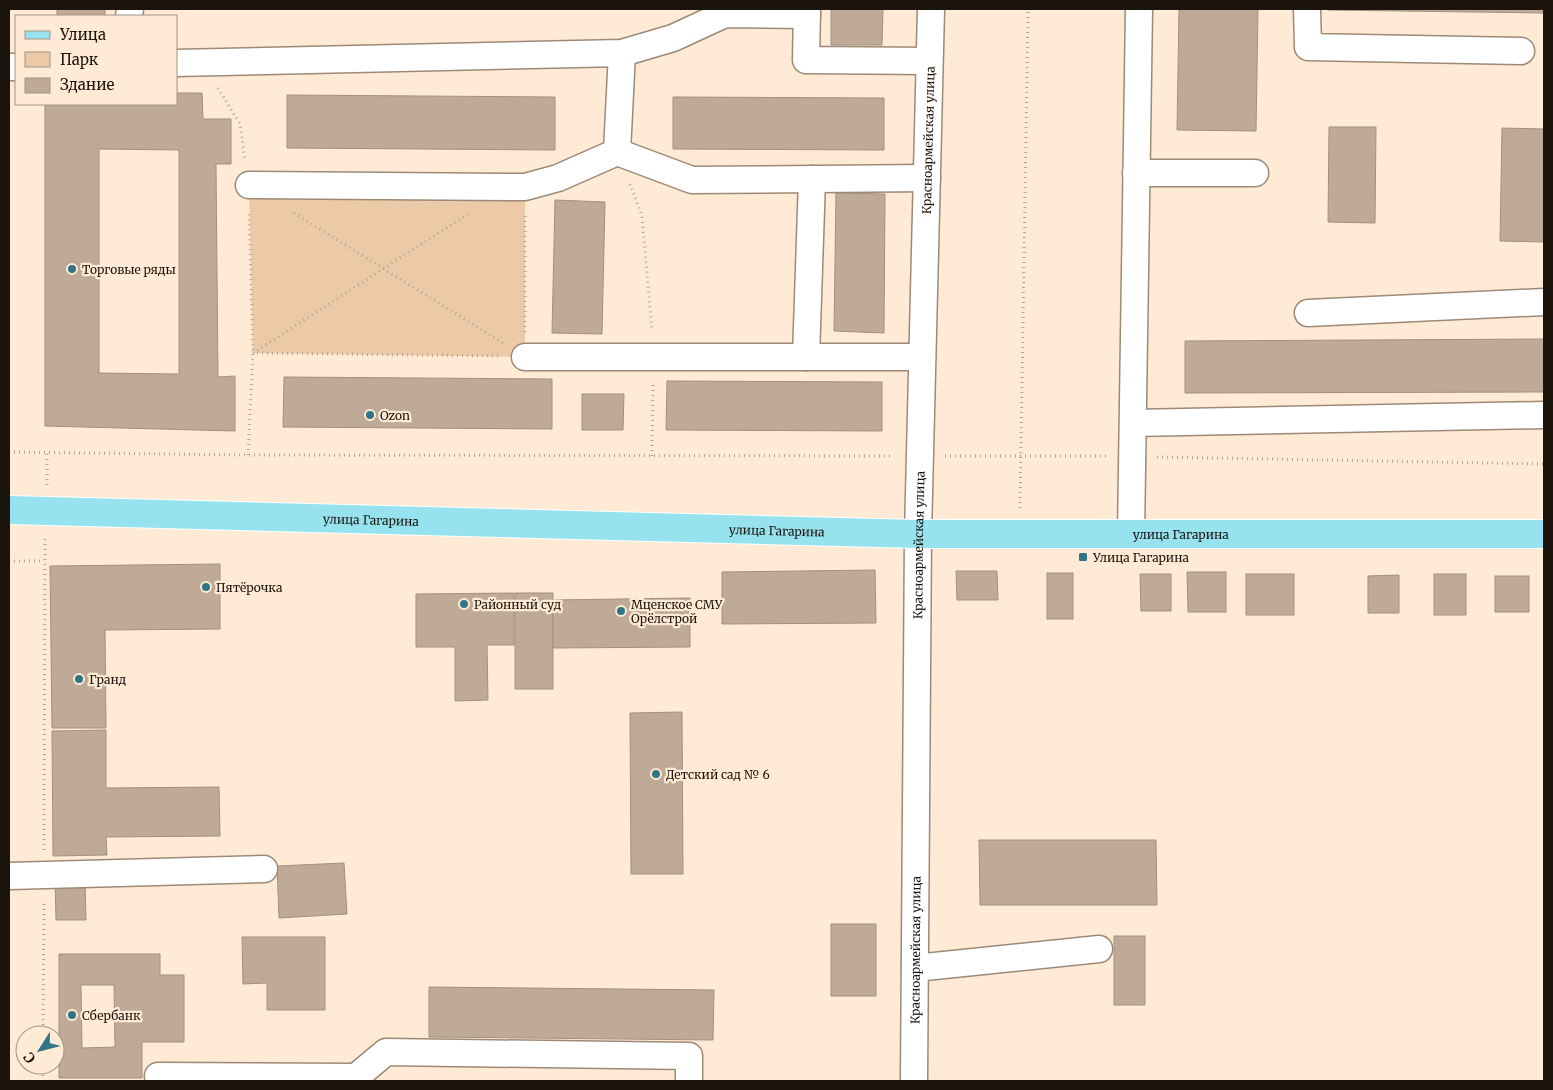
<svg xmlns="http://www.w3.org/2000/svg" width="1553" height="1090" viewBox="0 0 1553 1090" font-family="Merriweather,serif">
<style>
.park{fill:#ecc9a7}
.building{fill:#beaa97;stroke:#a3907d;fill-rule:evenodd}
.lines{fill:none;stroke-linecap:round;stroke-linejoin:round}
.minor-casing{stroke:#9c8977;stroke-width:29}
.major-casing{stroke:#fff;stroke-width:30}
.path{stroke:#b6a595;stroke-width:3;stroke-dasharray:1 4;stroke-linecap:butt}
.minor{stroke:#fff;stroke-width:26}
.major{stroke:#97e2ef;stroke-width:28}
.poi-dot{fill:#2f7583;stroke:#ffead5;stroke-width:2}
.labels{text-anchor:middle;dominant-baseline:central;stroke-width:4.5;stroke-linejoin:round;paint-order:stroke}
.street-label{font-size:12px;fill:#1b140d;stroke:#ffead5}
.poi-label{font-size:12px;fill:#1b140d;stroke:#ffead5;text-anchor:start}
</style>
<rect width="100%" height="100%" fill="#ffead5"/>
<path class="park" d="M249,185L525,187V357L253,353Z"/>
<g class="building">
<rect x="57" y="9" width="48" height="7"/>
<path d="M831,9H883L882,45H831Z"/>
<path d="M1179,9H1258L1256,131L1177,130Z"/>
<path d="M1328,9H1544V13L1328,10Z"/>
<path d="M176,93H202L203,119H231V164H216L218,377L235,376V431L45,426V104H176ZM99,149L179,150V374L99,373Z"/>
<path d="M287,95L555,97V150L287,148Z"/>
<path d="M673,97L884,98V150L673,149Z"/>
<path d="M1329,127H1376L1375,223L1328,222Z"/>
<path d="M1502,128L1544,129V242L1500,241Z"/>
<path d="M836,193L885,194L884,333L834,331Z"/>
<path d="M555,200L605,202L602,334L552,333Z"/>
<path d="M1544,339V392L1185,393V341Z"/>
<path d="M284,377L552,379V429L283,427Z"/>
<path d="M667,381L882,382V431L666,430Z"/>
<path d="M582,394H624L623,430H582Z"/>
<path d="M220,564V629L105,630L106,728H52L50,566Z"/>
<path d="M875,570L876,623L722,624V572Z"/>
<path d="M956,571H997L998,600H957Z"/>
<path d="M1187,572H1226V612H1188Z"/>
<rect x="1047" y="573" width="26" height="46"/>
<path d="M1140,574H1171V611H1141Z"/>
<rect x="1246" y="574" width="48" height="41"/>
<rect x="1434" y="574" width="32" height="41"/>
<path d="M1399,575V613H1368V576Z"/>
<rect x="1495" y="576" width="34" height="36"/>
<path d="M514,593V645H487L488,700L455,701V647H416V594Z"/>
<rect x="515" y="593" width="38" height="96"/>
<path d="M690,598V647L553,648V600Z"/>
<path d="M682,712L683,874H631L630,713Z"/>
<path d="M106,730V788L219,787L220,836L106,837L107,855L53,856L52,731Z"/>
<path d="M979,840H1156L1157,905H980Z"/>
<path d="M344,863L347,914L279,918L277,866Z"/>
<path d="M55,880H85L86,920H56Z"/>
<rect x="831" y="924" width="45" height="72"/>
<rect x="1114" y="936" width="31" height="69"/>
<path d="M242,937H325V1010H267V983L243,984Z"/>
<path d="M59,954H160V975H184V1042H142V1078H59ZM81,985H114L115,1047L82,1048Z"/>
<path d="M429,987L714,990L713,1040L429,1037Z"/>
</g>
<g class="lines">
<defs>
<g id="minor">
<path d="M807,9L806,60L929,61"/>
<path d="M1307,9L1308,47L1521,51"/>
<path d="M129,16L130,9"/>
<path d="M176,63L622,53L673,38L725,14L807,15"/>
<path d="M9,67H16"/>
<path d="M617,152L692,180L927,178"/>
<path d="M1136,173H1255"/>
<path d="M249,185L525,187L558,178L617,152L622,53"/>
<path d="M1308,313L1544,302"/>
<path d="M525,357H922"/>
<path d="M806,357L812,179"/>
<path d="M1133,423L1544,415"/>
<path d="M1131,534L1139,9"/>
<path d="M9,876L264,869"/>
<path d="M915,968L1099,949"/>
<path d="M158,1076L356,1077V1081"/>
<path d="M356,1077L386,1052L689,1056V1081"/>
<path id="s1" d="M914,1081L918,534L931,9"/>
</g>
<g id="major">
<path id="s2" d="M9,510L918,534H1544"/>
</g>
</defs>
<use href="#minor" class="minor-casing"/>
<use href="#major" class="major-casing"/>
<g class="path">
<path d="M218,88L240,124L245,160"/>
<path d="M630,184L642,216L652,331"/>
<path d="M294,213L503,343"/>
<path d="M468,214L253,353L501,356"/>
<path d="M525,332V213"/>
<path d="M9,452L248,455L894,456"/>
<path d="M248,455L253,353L249,211"/>
<path d="M652,456L653,382"/>
<path d="M945,456H1106"/>
<path d="M1157,457L1544,464"/>
<path d="M47,485V453"/>
<path d="M1020,508L1028,9"/>
<path d="M9,561H44"/>
<path d="M44,850L45,536"/>
<path d="M43,1035L44,901"/>
<path d="M43,1081V1065"/>
</g>
<use href="#minor" class="minor"/>
<use href="#major" class="major"/>
</g>
<g class="poi-dot">
<circle cx="72" cy="269" r="5"/>
<circle cx="370" cy="415" r="5"/>
<rect x="1078" y="552" width="10" height="10" rx="2.5"/>
<circle cx="206" cy="587" r="5"/>
<circle cx="464" cy="604" r="5"/>
<circle cx="621" cy="611" r="5"/>
<circle cx="79" cy="679" r="5"/>
<circle cx="656" cy="774" r="5"/>
<circle cx="72" cy="1015" r="5"/>
</g>
<g class="labels">
<g class="street-label">
<text stroke="none"><textPath href="#s1" startOffset="941">Красноармейская улица</textPath></text>
<text stroke="none"><textPath href="#s2" startOffset="362">улица Гагарина</textPath></text>
<text stroke="none"><textPath href="#s2" startOffset="768">улица Гагарина</textPath></text>
<text stroke="none"><textPath href="#s2" startOffset="1172">улица Гагарина</textPath></text>
<text stroke="none"><textPath href="#s1" startOffset="536">Красноармейская улица</textPath></text>
<text stroke="none"><textPath href="#s1" startOffset="131">Красноармейская улица</textPath></text>
</g>
<g class="poi-label">
<text x="82" y="269">Торговые ряды</text>
<text x="380" y="415">Ozon</text>
<text x="1093" y="557">Улица Гагарина</text>
<text x="216" y="587">Пятёрочка</text>
<text x="474" y="604">Районный суд</text>
<text x="631" y="604">Мценское СМУ<tspan x="631" dy="14">Орёлстрой</tspan></text>
<text x="89" y="679">Гранд</text>
<text x="666" y="774">Детский сад № 6</text>
<text x="82" y="1015">Сбербанк</text>
</g>
</g>
<rect width="1553" height="1090" fill="none" stroke="#1b140d" stroke-width="20"/>
<rect x="15" y="15" width="162" height="90" fill="#ffead5" stroke="#a49485"/>
<rect x="25" y="31" width="25" height="8" fill="#97e2ef" stroke="#a49485"/>
<text x="60" y="40" font-size="15" fill="#1b140d">Улица</text>
<rect x="25" y="52" width="25" height="15" fill="#ecc9a7" stroke="#a49485"/>
<text x="60" y="65" font-size="15" fill="#1b140d">Парк</text>
<rect x="25" y="78" width="25" height="15" fill="#beaa97" stroke="#a49485"/>
<text x="60" y="90" font-size="15" fill="#1b140d">Здание</text>
<g transform="translate(40 1050) rotate(234)"><circle r="24" fill="#ffead5" stroke="#a49485"/>
<path d="M0-4L9 19L0 12L-9 19Z" fill="#2f7583"/>
<text y="-8" font-size="14" font-weight="bold" text-anchor="middle" fill="#1b140d">С</text>
</g>
</svg>
